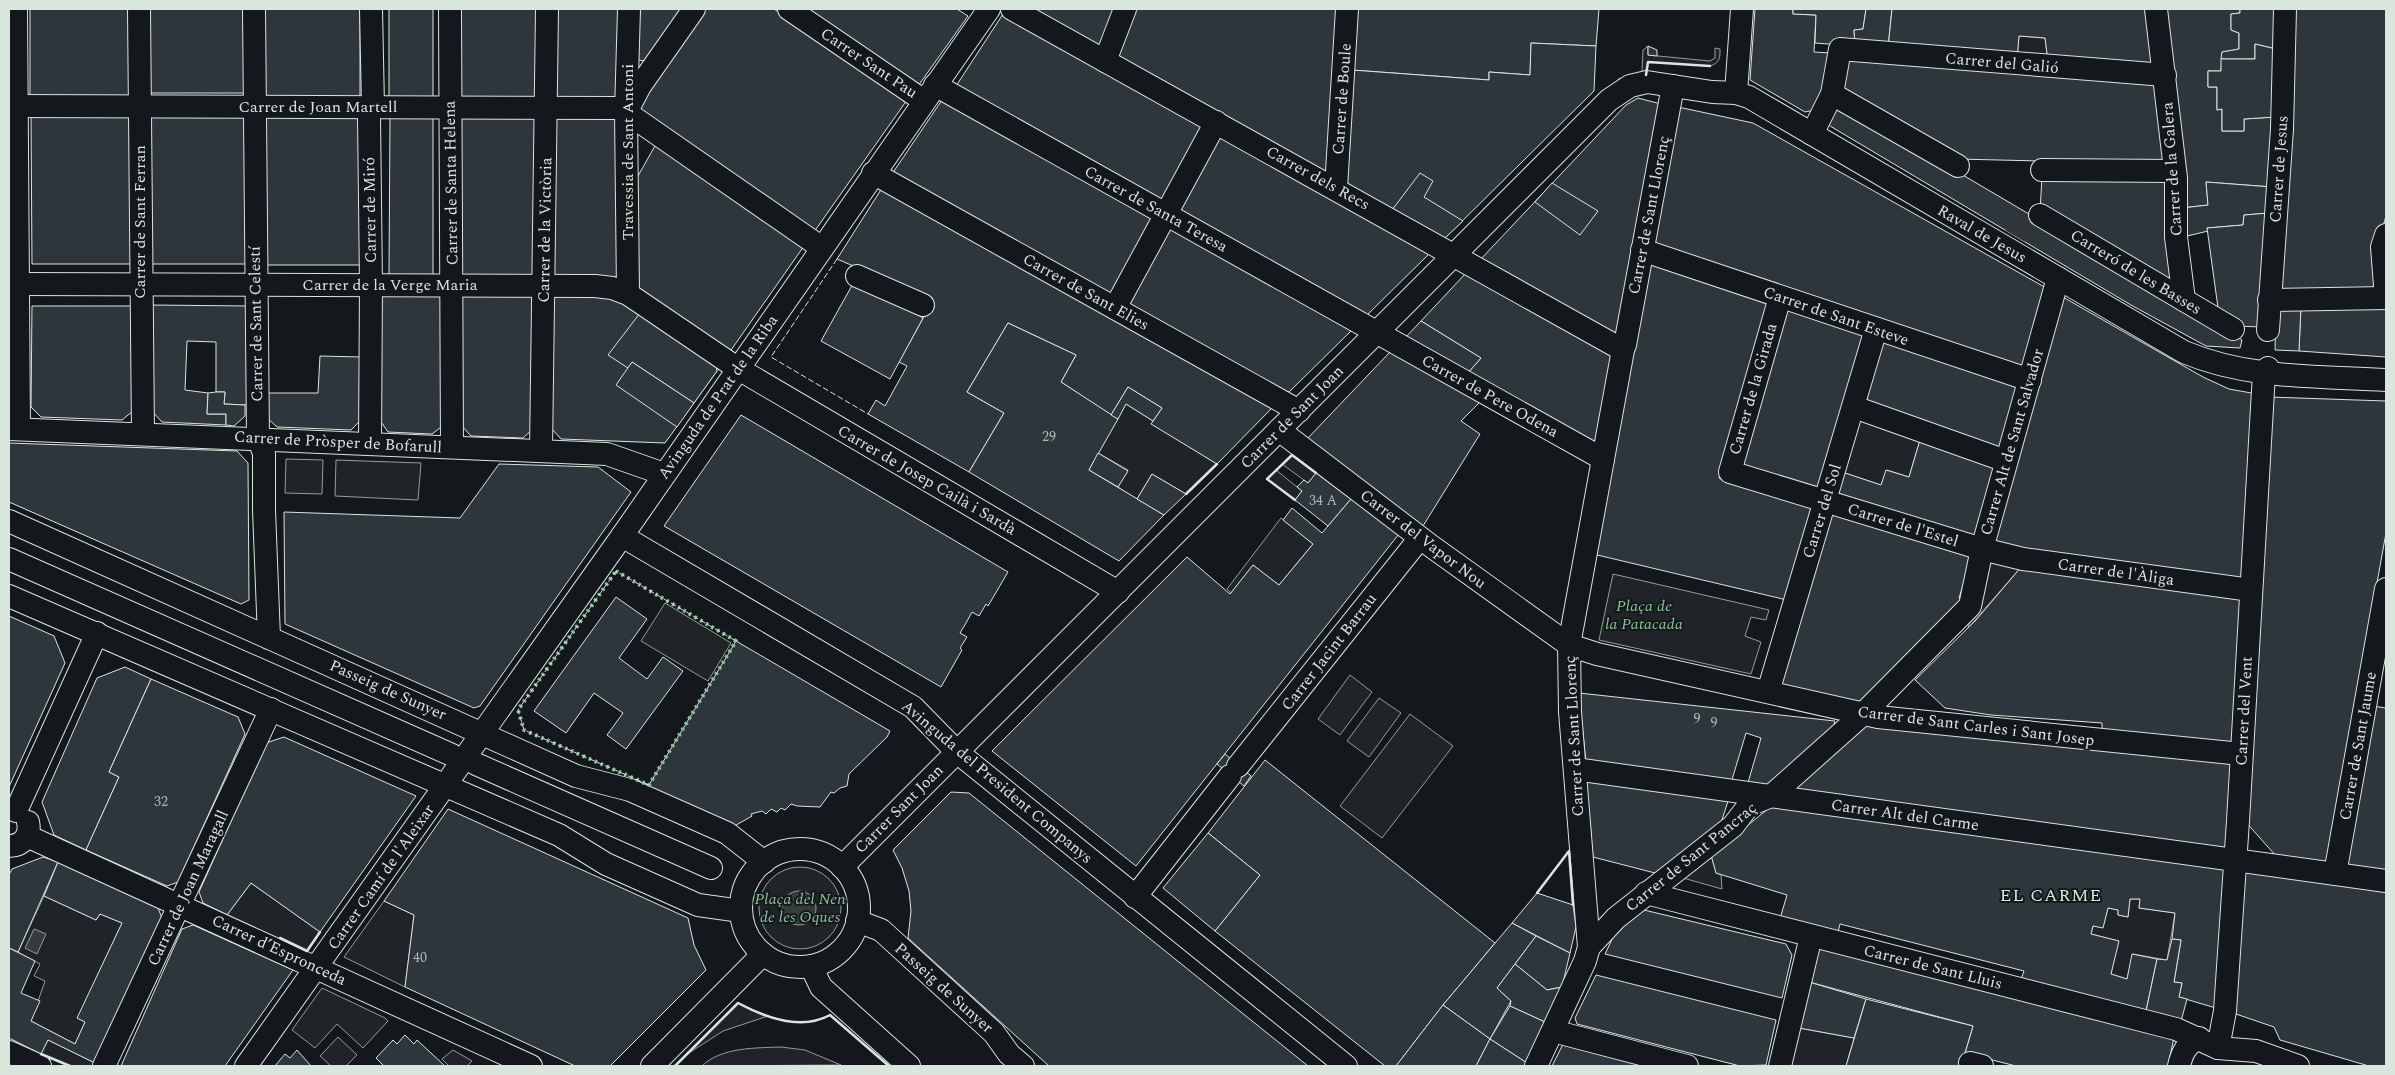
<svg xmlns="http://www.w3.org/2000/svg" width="2395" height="1075" viewBox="0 0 2395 1075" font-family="Spectral,serif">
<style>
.green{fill:#202428;stroke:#939e99}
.water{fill:#363b3e;stroke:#939e99}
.building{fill:#2c363c;stroke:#d8e6dc}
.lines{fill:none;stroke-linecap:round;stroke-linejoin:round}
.minor-tunnel{stroke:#313739;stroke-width:22;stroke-dasharray:22 11;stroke-linecap:butt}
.minor-casing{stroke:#d8e6dc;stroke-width:24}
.minor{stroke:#14181c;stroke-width:22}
.hedge{stroke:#8ac095;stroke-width:4;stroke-dasharray:2.5 4;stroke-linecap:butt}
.fence{stroke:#d8e6dc;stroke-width:1;stroke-dasharray:6 2.5;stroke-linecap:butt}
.wall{stroke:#d8e6dc;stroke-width:2.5}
.labels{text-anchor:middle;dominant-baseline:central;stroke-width:4;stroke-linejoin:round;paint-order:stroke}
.number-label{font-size:14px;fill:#adbab4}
.street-label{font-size:16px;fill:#d8e6dc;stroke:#14181c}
.park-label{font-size:16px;font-style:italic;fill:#8ac095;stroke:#14181c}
.neighbourhood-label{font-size:18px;letter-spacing:1px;fill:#d8e6dc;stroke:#14181c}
</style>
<rect width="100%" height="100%" fill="#14181c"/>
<g class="green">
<path d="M2019,36L2045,38L2048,61L2017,59Z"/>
<path d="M1648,46V55L1710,61L1715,58V48L1720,49C1720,58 1720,63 1710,66L1648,62L1646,76L1620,83L1618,79L1642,72L1643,50Z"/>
<path d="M1126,404L1153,421L1152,424L1217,464L1186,494L1152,474L1137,499L1118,487L1128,470L1098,453Z"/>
<path d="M1858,417L1920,440L1909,477L1887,470L1881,485L1842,472Z"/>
<path d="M1292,455L1316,473L1308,483L1282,464Z"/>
<path d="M286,459L323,460L322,494L285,493Z"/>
<path d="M336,460L421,463L418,500L335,496Z"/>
<path d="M1276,470L1302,491L1295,500L1267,479Z"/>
<path d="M1281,518L1313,544L1279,585L1253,565L1231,593L1227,589Z"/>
<path d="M1986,557L2022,566L1968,628Z"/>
<path d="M1613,574L1769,610L1766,620L1751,617L1745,636L1761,642L1751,674L1599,640Z"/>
<path d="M665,603L731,643L708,681L641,641Z"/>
<path d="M1350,675L1372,692L1340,735L1318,719Z"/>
<path d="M1379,698L1401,713L1369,757L1347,741Z"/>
<path d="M1410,714L1453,746L1382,838L1340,806Z"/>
<path d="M1711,855L1716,873L1721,875L1722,889L1683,878Z"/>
<circle cx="800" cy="908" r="41"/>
<path d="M251,883L320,932L307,951L227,915Z"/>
<path d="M44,896L96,920L100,914L122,923L78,1018L85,1022L75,1044L31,1021L45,981L34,976L40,964L18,952Z"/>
<path d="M2130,899H2140L2139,908L2175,913L2167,960L2133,954L2127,979L2111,974L2118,941L2091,934L2093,926L2103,927L2108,908L2118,910V915L2128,917Z"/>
<path d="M384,901L414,915L405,987L344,957Z"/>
<path d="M322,988L385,1018L388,1021L363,1048L337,1024L315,1048L292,1030Z"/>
<path d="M738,1003L768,1016L723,1031L689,1053Z"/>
<path d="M1799,1028L1854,1038L1846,1066H1790Z"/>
<path d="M338,1037L357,1055L346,1066H331L320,1056Z"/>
<path d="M48,1040L95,1063V1066H70L41,1054Z"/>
<path d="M781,1047L805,1050L841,1065L702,1066C721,1047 756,1048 781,1047Z"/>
<path d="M453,1050L472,1061L467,1066H449L442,1059Z"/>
</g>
<g class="water">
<circle cx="799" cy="908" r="17"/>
<path d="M34,929L46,934L37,954L25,948Z"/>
</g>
<g class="building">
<path d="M30,9H131V99L30,98Z"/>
<rect x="148" y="9" width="98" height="84"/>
<path d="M263,9H360V98L263,99Z"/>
<rect x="389" y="9" width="44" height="90"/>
<path d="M461,9H538L537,100L461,99Z"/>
<path d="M555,9H622L621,100L555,99Z"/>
<path d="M640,9H682L646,61L638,60Z"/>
<path d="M703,9H774L907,100L814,232L635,108Z"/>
<path d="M805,9H957L968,16L918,86Z"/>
<path d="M1031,9H1119L1103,49Z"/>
<path d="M1132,9H1339L1328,174L1114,55Z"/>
<path d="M1357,9H1599L1596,46L1531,43L1530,75L1489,72V80L1352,70Z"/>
<path d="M1755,9H1793V14L1816,15L1814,52L1831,53L1824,90L1815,110L1805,112L1750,80Z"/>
<path d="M1793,9H1866L1863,29L1854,30L1855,46L1815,43L1816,15L1793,14Z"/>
<path d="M1866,9H1892L1888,48L1855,46L1854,30L1863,29Z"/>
<path d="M1892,9H2150L2158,70L2048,61L2045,38L2019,36L2017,59L1888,48Z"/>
<path d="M2162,9H2240V13L2231,14V30L2239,33V49L2222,52L2221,71H2208V87H2217V110L2222,109V131H2244V119L2275,117L2272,187L2206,182L2208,205L2182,208Z"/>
<path d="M2240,9H2276V49L2255,44V59H2221L2222,52L2239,49V33L2231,30V14L2240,13Z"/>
<path d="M2289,9H2386V216L2376,251L2380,293H2280Z"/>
<path d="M1003,14L1205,126L1162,203L956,86Z"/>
<path d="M1531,43L1596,46L1594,91L1444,239L1344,184L1352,70L1489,80V72L1530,75Z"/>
<path d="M2255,44L2276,49L2275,117L2244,119V131H2222V109L2217,110V87H2208V71H2221V59H2255Z"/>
<path d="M1648,46L1657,50V56L1648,55Z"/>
<path d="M1848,55L2159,85L2166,164L1957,159L1841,93Z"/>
<path d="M1638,98L1661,104L1617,337L1480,260L1626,105Z"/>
<path d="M942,100L1153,219L1111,296L892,174Z"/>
<path d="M1837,101L2231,333L2242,340L2240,348L2206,346L2131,305L1825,123Z"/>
<path d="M1678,107L1753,123L2048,289L2024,371L1651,247Z"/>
<path d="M31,115H131L132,264H32Z"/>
<path d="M148,115L247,116L248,264H150Z"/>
<path d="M264,116H361L362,265H265Z"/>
<path d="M390,116L433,117V277H389Z"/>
<path d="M461,117H537L535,277H461Z"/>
<path d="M554,117H620L618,277H553Z"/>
<path d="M1219,134L1431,252L1365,317L1177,211Z"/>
<path d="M656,144L804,246L729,353L636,289L634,173L638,176Z"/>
<path d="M1420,173L1433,181L1424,197L1463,221L1444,239L1392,210Z"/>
<path d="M2042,176L2169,179L2173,290L2040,212Z"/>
<path d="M2206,182L2272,187L2269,213L2244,215L2243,225L2207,228L2208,231L2183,237L2182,208L2208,205Z"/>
<path d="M1552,183L1598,211L1580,235L1535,202Z"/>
<path d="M882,188L1274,406L1217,464L1151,424L1162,408L1128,387L1111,415L1061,382L1076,355L1008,323L967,392L1004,413L969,472L868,414L876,400L885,406L907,366L899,362L933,300L837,259Z"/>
<path d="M2269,213L2262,327L2234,326L2219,315L2207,228L2243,225L2244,215Z"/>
<path d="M1169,227L1353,329L1287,394L1126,304Z"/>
<path d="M1649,261L1770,302L1719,478L1815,507L1787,600L1593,554Z"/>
<path d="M1467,272L1614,354L1596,447L1466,375L1481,358L1421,321Z"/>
<path d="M855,280L923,318L890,379L821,341Z"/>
<path d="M379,294H444V425L432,434L388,432L379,419Z"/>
<path d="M461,294H535L534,428L523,438L471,436L461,425Z"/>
<path d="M552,294L607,297L633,308L716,365L717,371L665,443L561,439L551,428Z"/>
<path d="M2061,296L2203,377L2229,389L2257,394L2245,584L1991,543Z"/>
<path d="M2386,304V357L2299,351L2301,305Z"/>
<path d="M151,305L249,306V403L245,405L224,404L225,392H216V342L187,341L185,390L208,393L207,414H226V425L162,422L151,410Z"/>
<path d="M2301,305L2299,351L2275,350L2276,307Z"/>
<path d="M32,306H132L133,411L122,420L41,417L31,407Z"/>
<path d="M1784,308L1866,336L1819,492L1738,466Z"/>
<path d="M640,313L716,365L717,371L694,403L632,362L628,368L608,355Z"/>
<path d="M1421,321L1481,358L1466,375L1404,339Z"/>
<path d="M1008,323L1076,355L1061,382L1118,419L1089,470L1164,515L1119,561L969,472L1004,413L967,392Z"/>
<path d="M1882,338L2020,385L2001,452L1863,402Z"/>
<path d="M1391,351L1481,401L1461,421L1480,434L1423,526L1307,439Z"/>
<path d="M320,356L361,357V420L351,430L277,427L266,417V393H318Z"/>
<path d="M632,362L694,403L677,427L616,385Z"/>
<path d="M1128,387L1162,408L1153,421L1126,404L1118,419L1111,415Z"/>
<path d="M216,392H225L224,404L245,405V416L234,426L226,425V414H207L208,393Z"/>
<path d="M2269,397L2386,401V533L2326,864L2276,856L2244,820Z"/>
<path d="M741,415L1008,572L988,606L986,604L979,616L972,612L966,623L960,633L967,637L960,648L962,650L941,687L664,526Z"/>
<path d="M1920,440L1997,467L1976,539L1834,495L1842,472L1881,485L1886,470L1909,477Z"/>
<path d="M9,443L237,451L248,463L249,600L241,604L9,502Z"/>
<path d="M1098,453L1128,471L1118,487L1089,470Z"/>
<path d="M499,464L598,467L631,492L480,706L474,708L285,624L284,512L460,518Z"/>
<path d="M1316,473L1351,499L1328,526L1295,500L1302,491L1297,487L1304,480L1308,483Z"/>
<path d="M1152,474L1186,494L1164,515L1137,499Z"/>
<path d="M1351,499L1399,534L1136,866L992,751L1187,557L1230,594L1253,565L1279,585L1313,544L1283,520L1292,508L1322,533Z"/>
<path d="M1830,512L1972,556L1959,598L1963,599L1859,705L1778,686Z"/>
<path d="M2022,566L2237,594L2244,603L2235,746L2102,735V723L1991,715L1945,708L1915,680L1976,620Z"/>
<path d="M616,597L647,619L619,658L647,679L663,657L683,671L626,749L607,735L623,713L594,693L566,733L534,711Z"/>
<path d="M9,616L54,636L65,663L9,787Z"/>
<path d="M736,641L890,731L887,737L849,774L847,786L840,788L834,793L831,792L820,807L797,806L791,804L785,810L781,808L777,812L771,809L766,814L762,811L751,814L752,816L731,828L644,789L646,784L649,785Z"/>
<path d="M125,667L151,679L109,772L119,777L86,850L54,835L42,802L97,678Z"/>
<path d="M151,679L238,717L245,734L178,882L167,886L86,850L119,777L109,772Z"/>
<path d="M1579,693L1835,721L1833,729L1763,789L1747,786L1761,738L1746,733L1731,783L1586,763Z"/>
<path d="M2373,706L2386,708V874L2343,867Z"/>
<path d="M1867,724L2233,762L2228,854L1790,792Z"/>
<path d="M284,737L416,796L320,932L251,883L227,915L203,903L199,892L266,743Z"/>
<path d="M1225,754L1251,776L1244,786L1217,764Z"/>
<path d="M1265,760L1495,943L1443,1005L1396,1066H1385L1215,931L1260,875L1208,833Z"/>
<path d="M1586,778L1729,798L1721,823L1655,873L1593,857Z"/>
<path d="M951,792L969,793L1308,1066H1049L908,938L911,911L909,891L902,868L893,850Z"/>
<path d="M1774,804L2228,867L2219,1009L2179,997L2182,983L2174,982L2181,940L2172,939L2175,913L2139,908L2140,899H2130L2128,917L2118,915V910L2108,908L2103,928L2093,926L2091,934L2119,941L2111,974L2127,979L2132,954L2157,959L2145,1016L2019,985L2024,971L1840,924L1837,936L1779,922L1787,895L1716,873L1711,855Z"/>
<path d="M448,809L688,918L694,945L706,970L610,1066H575L405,987L414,915L384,901Z"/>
<path d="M1208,833L1260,875L1215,931L1163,888Z"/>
<path d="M43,857L58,862L18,952L9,948V875L12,869Z"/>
<path d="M58,862L158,908L162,918L95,1063L48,1040L41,1054L9,1038V948L35,961L21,993L40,1001L31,1021L75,1044L85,1022L77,1018L122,923L100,914L96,920L44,896Z"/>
<path d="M2241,868L2386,890V1066H2369L2280,1040L2274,1027L2233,1013Z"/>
<path d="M1537,893L1573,905L1576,927L1570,953L1512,923Z"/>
<path d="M1644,910L1786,944L1792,955L1782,998L1605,954L1615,933Z"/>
<path d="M1512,923L1536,936L1497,988L1511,1001L1490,1039L1443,1005Z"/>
<path d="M193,925L293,970L225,1066H121L182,929Z"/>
<path d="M1536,936L1570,953L1562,987L1547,990L1515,964Z"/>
<path d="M2172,939L2181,940L2174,982L2182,983L2179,997L2187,999L2180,1025L2145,1016L2157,959L2167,960Z"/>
<path d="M1817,947L2174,1037L2168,1066H2016L1965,1053L1973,1026L1809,982Z"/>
<path d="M1515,964L1547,990L1562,987L1545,1022L1510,1006L1511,1001L1497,988Z"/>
<path d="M1596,975L1776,1020L1766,1065L1740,1066L1577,1024L1575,1018Z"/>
<path d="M1809,982L1866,999L1854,1038L1799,1028Z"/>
<path d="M1866,999L1973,1026L1961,1066H1846Z"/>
<path d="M1443,1005L1490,1039L1476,1066H1396Z"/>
<path d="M1510,1006L1545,1022L1527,1063L1490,1039Z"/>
<path d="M405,1035L414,1044L417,1040L445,1066H384L376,1058L393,1040L397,1044Z"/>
<path d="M1490,1039L1527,1063L1525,1066H1476Z"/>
<path d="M1565,1044L1649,1066H1552L1562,1046Z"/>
<path d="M297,1050L311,1066H275L285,1054L290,1058Z"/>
</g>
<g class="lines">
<path class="minor-tunnel" d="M2015,236L2028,213"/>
<defs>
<g id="minor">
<path d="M16,9L19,429"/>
<path d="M139,9L143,434"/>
<path d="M254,9L258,438L264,453V510L269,638"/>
<path d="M450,9L452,447"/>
<path d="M789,9L924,101"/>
<path d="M1012,9L1623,350L1569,645L1570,712L1589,947L1585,961L1536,1066"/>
<path d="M2156,9L2176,178V237L2184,300"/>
<path d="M1105,61L1125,9"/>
<path d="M935,85L1603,459"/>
<path d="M1736,93L1742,9"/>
<path d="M1832,94L1958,166"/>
<path d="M9,106L620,108L822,248"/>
<path d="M628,109L640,86L694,9"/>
<path d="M1812,134L1832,94L1840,49L2165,75"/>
<path d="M2042,170L2174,171"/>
<path d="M873,173L1299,411"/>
<path d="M1336,188L1347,9"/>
<path d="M2040,215L2233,329"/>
<path d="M1642,250L2030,380"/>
<path d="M857,276L923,305"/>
<path d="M19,284L595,286L612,288L628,294L737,368L1118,592"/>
<path d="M628,294L626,112L629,9"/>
<path d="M1780,297L1730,472L1982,549L2023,559L2251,590"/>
<path d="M2386,298L2382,247L2386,235"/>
<path d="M2269,300L2386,298"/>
<path d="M1115,308L1216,122"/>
<path d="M2268,330L2282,129L2285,9"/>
<path d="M1625,345L1673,86"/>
<path d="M1854,407L2006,461"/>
<path d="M9,429L607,454L664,474"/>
<path d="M1279,430L1431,546L1569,645L1597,654L1878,717L2241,754"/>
<path d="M370,443L371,285L369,116L373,107L371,9"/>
<path d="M541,451L547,9"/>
<path d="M9,521L576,776L630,790L727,833L764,862"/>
<path d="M622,536L913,707L957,752L1346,1066"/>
<path d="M9,559L452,755"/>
<path d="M9,596L559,835L606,864L698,905L741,911"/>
<path d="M1768,692L1876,329"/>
<path d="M476,764L711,868"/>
<path d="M1238,766L1420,538"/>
<path d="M1575,769L2386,881"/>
<path d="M16,811L97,633"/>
<path d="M27,836L531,1066"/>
<path d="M9,846C23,846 31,835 28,822"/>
<circle cx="800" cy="908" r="59"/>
<path d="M842,867L1609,100L1630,86L1647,82L1712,92L1736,93L1749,97L2184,352C2248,379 2318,376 2386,380"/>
<path d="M2335,874L2386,589"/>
<path d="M1646,893L2176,1029L2218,1048L2256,1051L2298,1066"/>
<path d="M1135,897L1230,776"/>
<path d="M857,921L881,930L994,1033L1009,1054L1023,1066"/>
<path d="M1589,947L1616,918L1733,826L1749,805L1771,796L1863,714L1970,606L1982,549L2058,278"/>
<path d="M811,966L821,987L909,1066"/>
<path d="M1553,1031L1687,1066"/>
<path d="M2218,1048L2225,1011L2238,821L2264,373L2268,368"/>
<path d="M9,1052L40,1066"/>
<path d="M1970,1063L1982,1066"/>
<path d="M104,1066L271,709"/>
<path d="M246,1066L622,536L989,9"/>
<path d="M652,1066L763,954"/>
<path d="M1780,1066L1811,936"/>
<path d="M2179,1066C2182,1053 2186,1044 2199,1038"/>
</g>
</defs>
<use href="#minor" class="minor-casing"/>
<use href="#minor" class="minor"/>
<path class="hedge" d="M616,571L736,641L649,785L524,730L518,710Z"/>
<g class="fence">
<path d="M837,259L771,357L868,414"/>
<path d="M649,785L524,730L518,710L616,571L736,641"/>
</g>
<g class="wall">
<path d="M1646,75L1648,62L1710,66"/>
<path d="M1186,494L1217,464"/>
<path d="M1295,500L1267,479L1292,455L1316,473"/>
<path d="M1537,893L1569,851L1573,905"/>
<path d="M280,938L307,951L320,932"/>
<path d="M41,1054L70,1066"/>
<path d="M675,1066L738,1003C764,1017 801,1031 830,1015L889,1066"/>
</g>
</g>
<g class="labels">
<g class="number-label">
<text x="1049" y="436">29</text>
<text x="1323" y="500">34 A</text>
<text x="1697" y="718">9</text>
<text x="1714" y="722">9</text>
<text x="161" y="801">32</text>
<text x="420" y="957">40</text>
</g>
<g class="street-label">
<text transform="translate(869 63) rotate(34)">Carrer Sant Pau</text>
<text transform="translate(2002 63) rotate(5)">Carrer del Galió</text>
<text transform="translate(1342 99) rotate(-86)">Carrer de Boule</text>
<text x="318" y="107">Carrer de Joan Martell</text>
<text transform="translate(628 152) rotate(-90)">Travessia de Sant Antoni</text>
<text transform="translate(2172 169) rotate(-94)">Carrer de la Galera</text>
<text transform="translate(2279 169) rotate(-86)">Carrer de Jesus</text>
<text transform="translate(1318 178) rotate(29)">Carrer dels Recs</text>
<text transform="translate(451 183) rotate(-91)">Carrer de Santa Helena</text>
<text transform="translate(1156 209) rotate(29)">Carrer de Santa Teresa</text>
<text transform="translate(370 210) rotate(-91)">Carrer de Miró</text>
<text transform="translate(1649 215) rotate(-79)">Carrer de Sant Llorenç</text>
<text transform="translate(140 222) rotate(-90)">Carrer de Sant Ferran</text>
<text transform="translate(545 230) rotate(-89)">Carrer de la Victòria</text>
<text transform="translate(1982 234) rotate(30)">Raval de Jesus</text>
<text transform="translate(2136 272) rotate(31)">Carreró de les Basses</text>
<text x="390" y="285">Carrer de la Verge Maria</text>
<text transform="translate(1086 292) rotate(29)">Carrer de Sant Elies</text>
<text transform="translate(1836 316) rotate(19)">Carrer de Sant Esteve</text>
<text transform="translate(256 324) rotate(-91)">Carrer de Sant Celestí</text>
<text transform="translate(1753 389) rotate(-74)">Carrer de la Girada</text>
<text transform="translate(1490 396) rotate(29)">Carrer de Pere Odena</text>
<text transform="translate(718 397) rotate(-55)">Avinguda de Prat de la Riba</text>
<text transform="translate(1292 417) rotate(-45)">Carrer de Sant Joan</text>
<text transform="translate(338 442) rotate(3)">Carrer de Pròsper de Bofarull</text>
<text transform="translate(2012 442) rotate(-74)">Carrer Alt de Sant Salvador</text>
<text transform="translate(927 480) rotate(30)">Carrer de Josep Cailà i Sardà</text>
<text transform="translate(1822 511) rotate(-73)">Carrer del Sol</text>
<text transform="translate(1903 525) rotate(17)">Carrer de l'Estel</text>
<text transform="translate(1423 539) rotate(37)">Carrer del Vapor Nou</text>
<text transform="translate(2116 572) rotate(8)">Carrer de l'Àliga</text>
<text transform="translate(1329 652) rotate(-52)">Carrer Jacint Barrau</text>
<text transform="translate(388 690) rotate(24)">Passeig de Sunyer</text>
<text transform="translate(2244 711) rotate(-87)">Carrer del Vent</text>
<text transform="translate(1976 726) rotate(7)">Carrer de Sant Carles i Sant Josep</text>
<text transform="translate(1574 736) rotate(-93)">Carrer de Sant Llorenç</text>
<text transform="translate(2358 746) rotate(-80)">Carrer de Sant Jaume</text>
<text transform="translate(997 782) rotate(40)">Avinguda del President Companys</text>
<text transform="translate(899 809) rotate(-45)">Carrer Sant Joan</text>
<text transform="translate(1905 815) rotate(8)">Carrer Alt del Carme</text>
<text transform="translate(1691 857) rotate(-39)">Carrer de Sant Pancraç</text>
<text transform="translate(381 877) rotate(-55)">Carrer Camí de l'Aleixar</text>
<text transform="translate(188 888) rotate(-65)">Carrer de Joan Maragall</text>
<text transform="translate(279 950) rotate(25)">Carrer d’Espronceda</text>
<text transform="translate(1933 967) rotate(14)">Carrer de Sant Lluis</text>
<text transform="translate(944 988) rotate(42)">Passeig de Sunyer</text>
</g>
<g class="park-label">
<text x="1644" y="606">Plaça de<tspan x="1644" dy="18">la Patacada</tspan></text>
<text x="800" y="899">Plaça del Nen<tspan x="800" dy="18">de les Oques</tspan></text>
</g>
<g class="neighbourhood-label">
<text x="2051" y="895">EL CARME</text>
</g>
</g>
<rect width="2395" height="1075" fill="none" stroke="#d8e6dc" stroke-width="20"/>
</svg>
